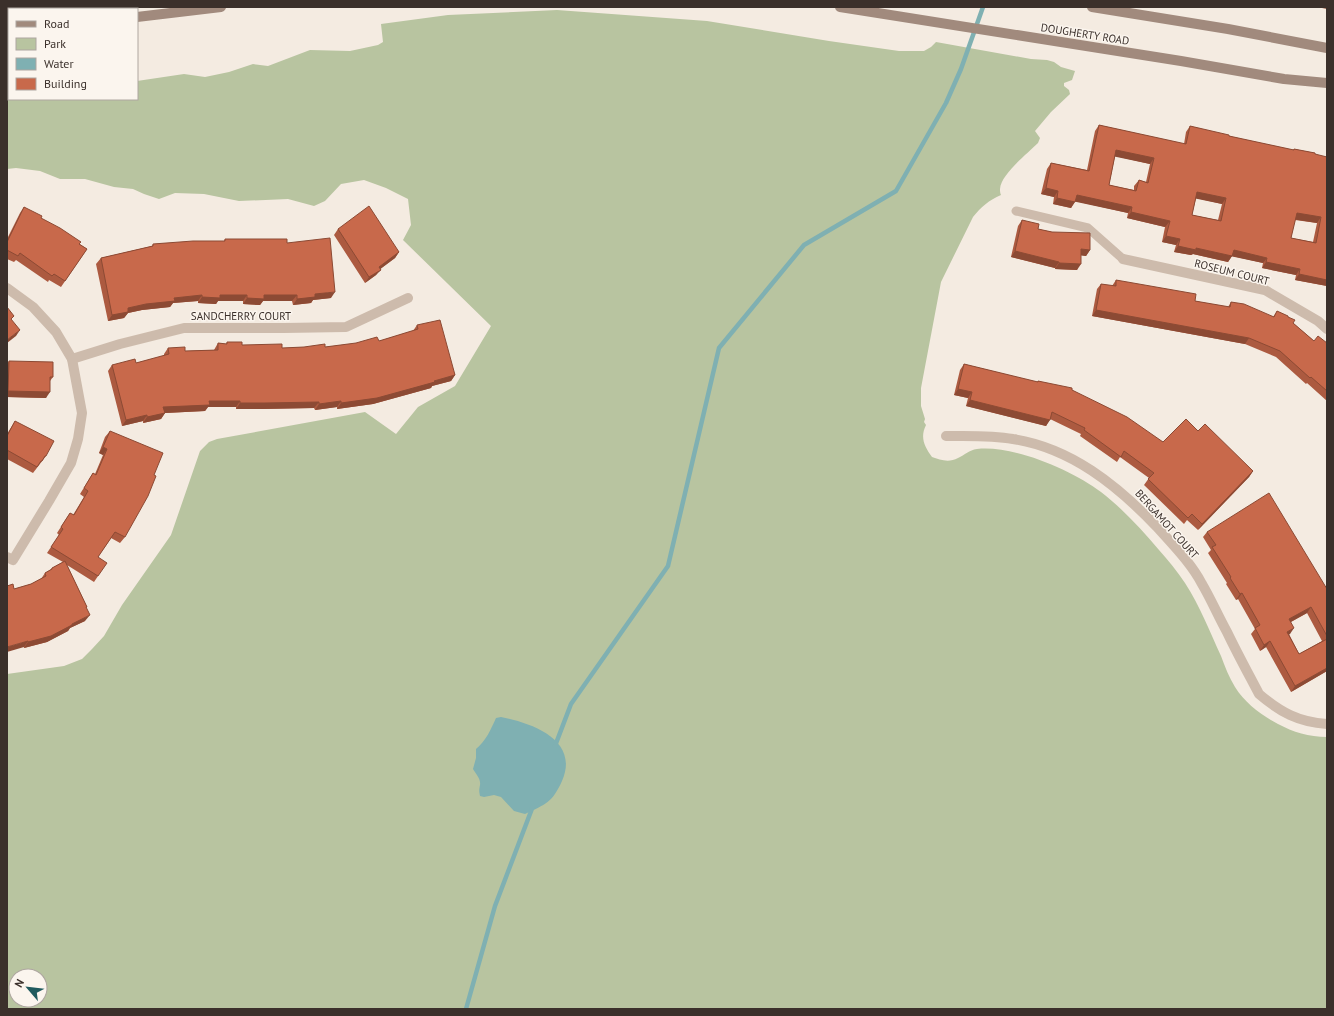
<svg xmlns="http://www.w3.org/2000/svg" width="1334" height="1016" viewBox="0 0 1334 1016" font-family="'PT Sans',sans-serif">
<style>
.green{fill:#b8c4a0;fill-rule:evenodd}
.water{fill:#7fb0b2}
.lines{fill:none;stroke-linecap:round;stroke-linejoin:round}
.stream{stroke:#7fb0b2;stroke-width:4.5}
.lane{stroke:#cdbbac;stroke-width:9}
.street{stroke:#cdbbac;stroke-width:10}
.secondary{stroke:#a18a7d;stroke-width:10}
.wall{fill:#ac5a40;fill-rule:evenodd}
.shaded-wall{fill:#8c4a34}
.building{fill:#c8694b;stroke:#8c4a34;fill-rule:evenodd}
.labels{text-anchor:middle;dominant-baseline:central;stroke-width:3;stroke-linejoin:round;paint-order:stroke}
.street-label{font-size:11px;fill:#3b302b;stroke:#fbf5ee}
</style>
<rect width="100%" height="100%" fill="#f4ebe1"/>
<path class="green" d="M557,10L707,21L829,41L899,51H924L931,47L936,42L1031,59L1047,60L1054,62L1061,67L1075,71L1072,80L1064,83V86L1069,90L1070,94L1051,112L1035,131L1040,138L1038,143C1027,154 1001,174 1000,189C1000,191 1000,193 1001,195C989,200 981,207 973,217L941,282L921,388V406L925,419L924,422L926,425C920,437 924,446 932,457C940,460 949,463 958,458C965,455 969,450 977,449C1014,445 1072,470 1101,492C1122,508 1141,529 1159,550C1168,560 1177,571 1185,583C1200,606 1210,632 1221,656C1225,667 1229,677 1235,687C1245,703 1261,715 1278,724C1293,732 1309,737 1327,737V1009H7V674L64,666L82,659L92,649L104,636L122,605L171,535L200,451L209,442L217,439L365,412L396,434L418,407L455,386L491,326L403,240L411,225L408,199L386,188L364,180L341,184L325,201L314,206L288,199L239,201L204,194L175,193L159,199L144,194L133,189L114,187L85,179H60L40,171L16,168L7,169V93L9,92V99H137V81L184,74L205,77L229,72L253,64L268,66L310,50L350,51L378,45L383,42L381,24L448,15ZM16,976H40V1000H16Z"/>
<path class="water" d="M501,717C532,723 580,740 562,781C552,803 546,804 525,814L514,811L501,797L494,795L484,797L480,796C479,791 479,790 480,785C481,779 476,774 473,769L476,758V749C486,741 491,729 496,718Z"/>
<g class="lines">
<g class="stream">
<path d="M555,746L571,704L668,566L719,348L804,245L896,191L946,103L961,69L983,7"/>
<path d="M466,1009L495,906L533,806"/>
</g>
<path class="lane" d="M1016,211L1088,228L1123,259"/>
<g class="street">
<path d="M1123,259L1265,290L1318,321L1327,329"/>
<path d="M7,288L33,307L56,332L72,359L82,413L78,439L71,463L49,501L13,560L7,557"/>
<path d="M72,359L120,344L184,328H284L346,327L408,298"/>
<path d="M946,436C968,436 991,435 1013,439C1071,448 1117,485 1157,527C1173,545 1191,563 1202,584C1211,599 1218,616 1227,632C1237,653 1248,673 1259,694C1280,712 1298,722 1327,724"/>
</g>
<g class="secondary">
<path d="M840,7L1181,61L1284,79L1327,83"/>
<path d="M1092,7L1228,29L1327,48"/>
<path d="M137,17L221,7"/>
<path d="M7,32L9,31"/>
</g>
</g>
<g class="wall">
<path d="M1099,125L1184,144L1186,132L1190,126L1229,136L1293,150L1294,149L1315,153L1327,286L1295,280L1296,275L1262,268L1263,263L1232,256L1228,262L1193,254L1191,255L1174,252L1176,245L1162,242L1165,227L1127,218L1128,213L1075,201L1071,208L1053,204L1054,197L1041,194L1047,169L1051,163L1087,170L1095,131ZM1115,156L1150,164L1146,182L1139,180L1134,186V190L1109,185ZM1196,198L1222,204L1218,220L1192,215ZM1295,220L1317,223L1313,242L1291,238Z"/>
<path d="M24,207L87,249L61,287L49,280L48,282L16,260L14,262L7,259V239L20,213Z"/>
<path d="M1022,220L1038,229L1052,232L1090,250L1086,256L1081,255L1077,270L1055,269V268L1011,257L1018,226Z"/>
<path d="M338,229L399,252L395,258L380,269L376,275L365,283L334,235Z"/>
<path d="M225,239L287,243L331,298L313,300L311,303L293,305L292,301H263L260,305L243,304V301H218L216,304L198,303V301L173,303L170,307L142,310L128,313L124,318L108,321L96,264L101,258L152,246L153,244L224,241Z"/>
<path d="M1116,280L1195,301L1228,307L1231,302L1273,317L1277,311L1288,317L1293,323L1314,341L1327,343V401L1307,383L1306,384L1276,357L1245,344L1092,316L1097,289L1101,284L1112,286Z"/>
<path d="M417,325L455,375L451,381L432,386L431,388L373,404L337,409V407L315,410L314,408L261,409H236V407H208L205,411L165,413L161,419L143,423V421L122,426L108,371L112,365L136,363L164,356V354L168,348L185,351L214,350L218,343L226,344L227,342L242,345L282,348L325,347L379,341L413,331Z"/>
<path d="M9,361L53,377L50,381L46,398L7,397V364Z"/>
<path d="M964,364L1037,382L1038,381L1072,390L1163,442L1198,431L1253,471L1249,477L1198,530L1187,520L1184,524L1144,485L1149,478L1120,457L1117,462L1080,436L1081,434L1050,419L1046,426L966,406L968,398L954,395L960,370Z"/>
<path d="M15,421L46,456L33,473L7,459V434Z"/>
<path d="M110,431L125,537L120,543L111,538L98,557V576L94,582L67,565L87,607L86,608L85,621L70,628L68,631L47,642L24,648L14,589L31,584L41,579L45,573L50,570L52,568L63,562L47,553L59,535L57,533L66,519L70,513L73,515L84,497L80,494L93,473L95,474L103,455L99,453L105,437Z"/>
<path d="M1207,532L1327,589V671L1291,692L1266,647L1260,651L1251,634L1255,629L1238,599L1236,600L1226,584L1227,583L1208,553L1211,550L1203,537ZM1307,613L1322,641L1299,654L1289,634H1290L1291,622Z"/>
</g>
<g class="shaded-wall">
<path d="M1317,7H1327V9Z"/>
<path d="M1116,150L1154,158L1150,164L1112,156Z"/>
<path d="M1046,188L1058,191L1054,197L1041,194Z"/>
<path d="M1197,192L1226,198L1222,204L1193,198Z"/>
<path d="M1077,195L1132,207L1128,213L1072,201Z"/>
<path d="M1057,198L1075,202L1071,208L1053,204Z"/>
<path d="M1131,212L1170,221L1165,227L1127,218Z"/>
<path d="M1297,213L1321,217L1317,223L1292,219Z"/>
<path d="M1166,236L1180,239L1176,245L1162,242Z"/>
<path d="M1178,246L1196,248L1232,256L1228,262L1193,254L1191,255L1174,252Z"/>
<path d="M1081,249L1090,250L1086,256L1077,255Z"/>
<path d="M1234,250L1267,258L1263,263L1230,256Z"/>
<path d="M1015,251L1059,262L1055,268L1011,257Z"/>
<path d="M399,252L395,258L375,273L379,267Z"/>
<path d="M1266,262L1300,269L1296,275L1262,268Z"/>
<path d="M1059,263L1081,264L1077,270L1055,269Z"/>
<path d="M381,270L376,275L365,283L369,277Z"/>
<path d="M1299,274L1327,280V286L1295,280Z"/>
<path d="M335,292L331,298L313,300L311,303L293,305L297,299L315,294Z"/>
<path d="M202,295L198,301L173,303L170,307L142,310L128,313L124,318L108,321L112,315L128,308L174,298Z"/>
<path d="M220,295H247L243,301H218L216,304L198,303L202,297Z"/>
<path d="M264,295H297L292,301H263L260,305L243,304L247,298Z"/>
<path d="M1096,310L1249,338L1245,344L1092,316Z"/>
<path d="M20,330L16,336L7,343V340Z"/>
<path d="M455,375L451,381L432,386L431,388L373,404L337,409L341,403L434,381Z"/>
<path d="M958,389L972,392L968,398L954,395Z"/>
<path d="M8,391L50,392L46,398L7,397V393Z"/>
<path d="M970,400L1050,420L1046,426L966,406Z"/>
<path d="M209,401H240L236,407H208L205,411L165,413L161,419L143,423L147,417L163,407Z"/>
<path d="M341,401L337,407L315,410L319,404Z"/>
<path d="M319,402L314,408L261,409H236L240,403Z"/>
<path d="M147,415L143,421L122,426L126,420Z"/>
<path d="M103,447L107,449L103,455L99,453Z"/>
<path d="M1253,471L1249,477L1198,530L1202,524Z"/>
<path d="M1242,593L1238,599L1236,600L1240,594Z"/>
<path d="M1311,607L1307,613L1285,625L1289,619Z"/>
<path d="M90,615L85,621L70,628L68,631L47,642L24,648L28,642L72,624Z"/>
<path d="M1294,628L1290,634L1283,638L1287,632Z"/>
<path d="M28,641L24,647L7,652V647Z"/>
<path d="M1270,641L1266,647L1260,651L1264,645Z"/>
<path d="M1327,668V671L1291,692L1295,686Z"/>
</g>
<g class="building">
<path d="M1099,125L1186,144L1190,126L1229,135V136L1294,150V149L1315,153V154L1327,157V280L1299,274L1300,269L1266,262L1267,258L1234,250L1232,256L1196,248V250L1178,246L1180,239L1166,236L1170,221L1131,212L1132,207L1077,195L1075,202L1057,198L1058,191L1046,188L1051,163L1089,171ZM1116,150L1154,158L1148,183L1139,180L1136,191L1109,185ZM1197,192L1226,198L1221,221L1192,215ZM1297,213L1321,217L1316,243L1291,238Z"/>
<path d="M369,206L399,252L379,267L381,270L369,277L338,229Z"/>
<path d="M24,207L42,216L41,218L60,228L81,242L79,244L87,249L65,281L54,274L52,276L20,253L18,256L7,250V242Z"/>
<path d="M1022,220L1039,224L1038,229L1052,232L1090,233V250L1081,249V264L1059,263V262L1015,251Z"/>
<path d="M330,238L335,292L315,294V297L297,299V295H264V299L247,298V295H220V298L202,297V295L174,298L175,301L146,304L128,308V312L112,315L101,258L153,246V244L193,241H225V239H287V243Z"/>
<path d="M1116,280L1196,294L1195,301L1230,307L1231,302L1244,304L1274,317L1277,311L1288,316V317L1295,320L1293,323L1314,341L1318,336L1327,343V391L1311,377L1310,378L1280,351L1249,338L1096,310L1101,284L1116,286Z"/>
<path d="M7,307L14,316L11,319L20,330L7,340Z"/>
<path d="M440,320L455,375L434,381L435,382L377,398L341,403V401L319,404V402L265,403H240V401H209L210,405L163,407L165,413L147,417V415L126,420L112,365L135,359L136,363L169,354L168,348L185,347V351L218,350V343L227,344V342H242V345L282,344V348L304,347L325,344V347L356,343L377,337L379,341L418,329L417,325Z"/>
<path d="M9,361L53,362V377H50V392L8,391Z"/>
<path d="M964,364L1038,382V381L1072,388V390L1127,417L1163,442L1186,419L1198,431L1205,424L1253,471L1202,524L1192,514L1188,518L1148,479L1154,473L1124,451L1121,457L1084,430L1085,428L1052,412L1050,420L970,400L972,392L958,389Z"/>
<path d="M15,421L54,441L46,456H45L42,461H41L37,467L7,450V436Z"/>
<path d="M110,431L163,453L154,475L156,476L148,496L125,537L115,532L98,557L107,563L98,576L51,547L63,529L61,527L70,513L74,515L88,491L84,488L93,473L96,475L107,449L103,447Z"/>
<path d="M1269,493L1327,589V636L1311,607L1289,619L1294,628L1287,632L1299,654L1327,639V668L1295,686L1270,641L1264,645L1255,628L1260,625L1242,593L1240,594L1230,578L1231,577L1212,547L1216,545L1207,532Z"/>
<path d="M65,561L87,607H86L90,615L72,624V625L51,636L28,642V641L7,647V586L13,584L14,589L31,584L46,576L45,573L52,569V568Z"/>
</g>
<g class="labels">
<g class="street-label">
<text transform="translate(1085 34) rotate(9)">DOUGHERTY ROAD</text>
<text transform="translate(1232 272) rotate(14)">ROSEUM COURT</text>
<text x="241" y="316">SANDCHERRY COURT</text>
<text transform="translate(1167 524) rotate(48)">BERGAMOT COURT</text>
</g>
</g>
<rect width="1334" height="1016" fill="none" stroke="#3b302b" stroke-width="16"/>
<rect x="8" y="8" width="130" height="92" fill="#fbf5ee" stroke="#aea6a0"/>
<rect x="16" y="21" width="20" height="6" fill="#a18a7d" stroke="#aea6a0"/>
<text x="44" y="28" font-size="12" fill="#3b302b">Road</text>
<rect x="16" y="38" width="20" height="12" fill="#b8c4a0" stroke="#aea6a0"/>
<text x="44" y="48" font-size="12" fill="#3b302b">Park</text>
<rect x="16" y="58" width="20" height="12" fill="#7fb0b2" stroke="#aea6a0"/>
<text x="44" y="68" font-size="12" fill="#3b302b">Water</text>
<rect x="16" y="78" width="20" height="12" fill="#c8694b" stroke="#aea6a0"/>
<text x="44" y="88" font-size="12" fill="#3b302b">Building</text>
<g transform="translate(28 988) rotate(298)"><circle r="19" fill="#fbf5ee" stroke="#aea6a0"/>
<path d="M0-3L7 15L0 10L-7 15Z" fill="#1f5a5e"/>
<text y="-6" font-size="11" font-weight="bold" text-anchor="middle" fill="#3b302b">N</text>
</g>
</svg>
